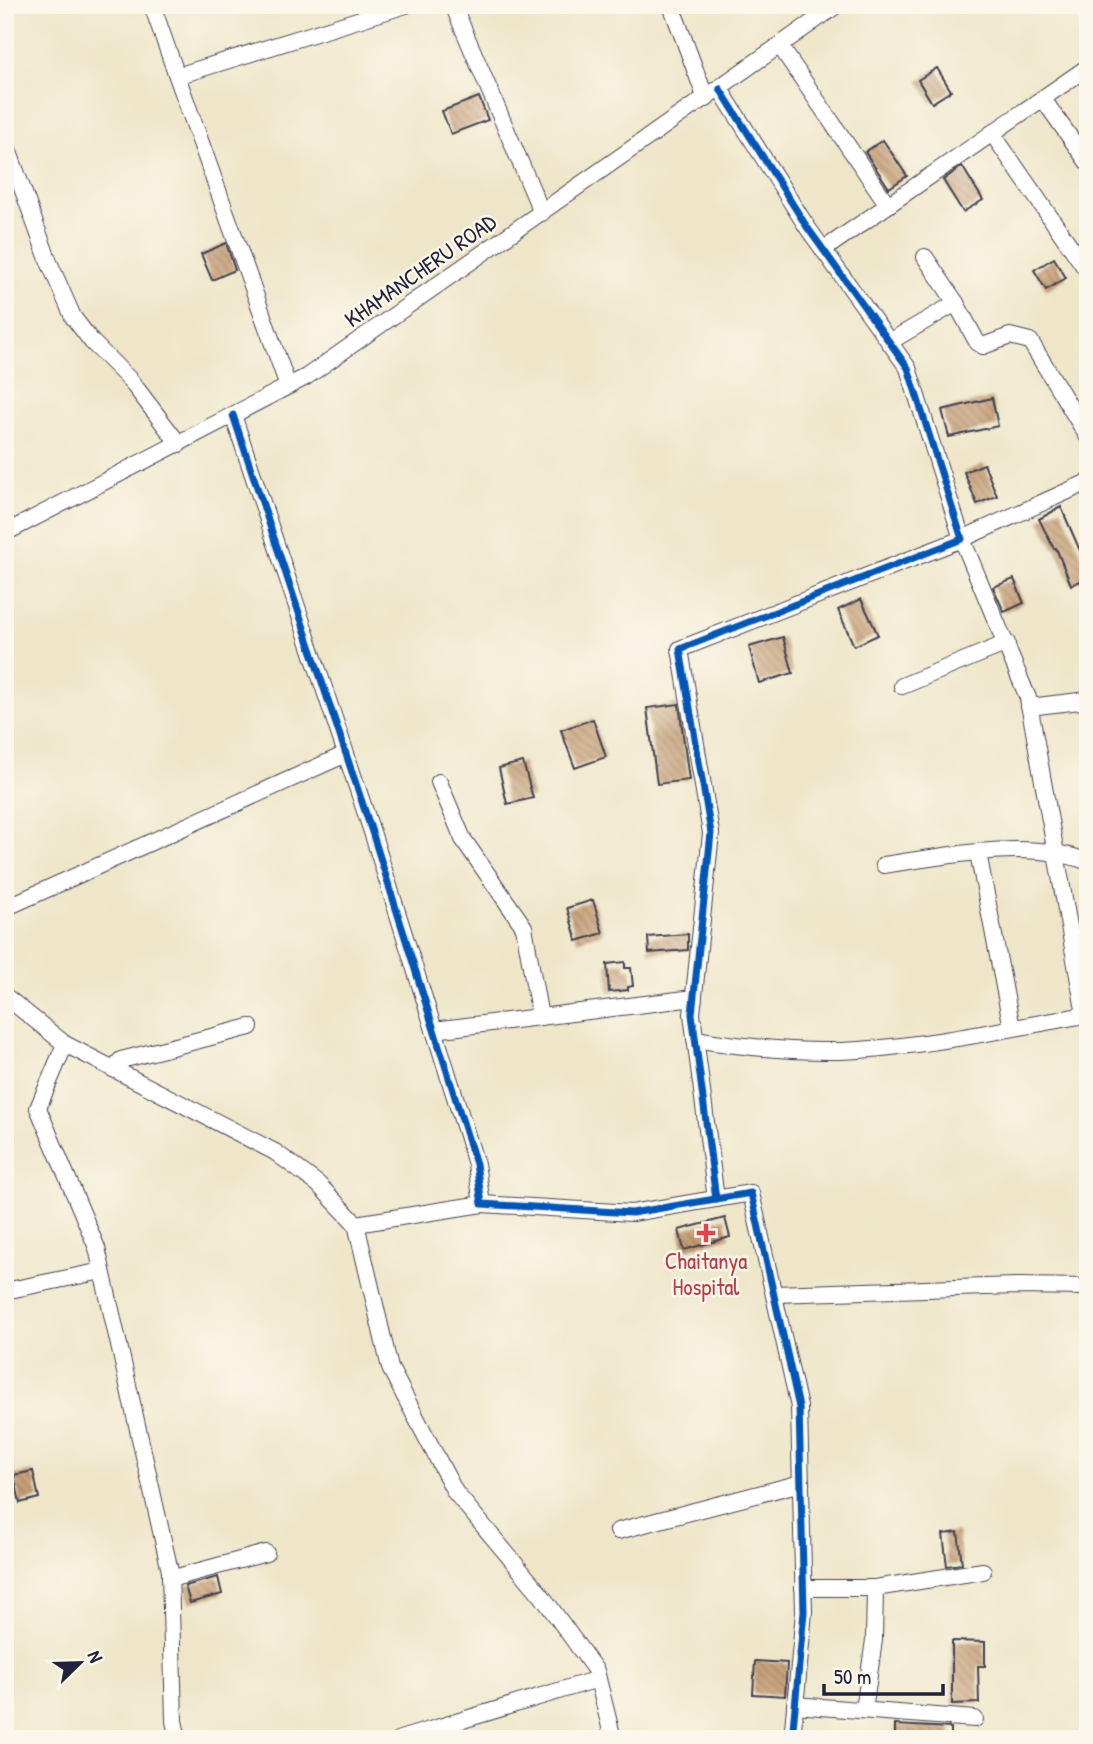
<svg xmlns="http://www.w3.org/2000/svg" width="1093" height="1744" viewBox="0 0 1093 1744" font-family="'Patrick Hand',sans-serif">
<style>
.building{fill:url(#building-back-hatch)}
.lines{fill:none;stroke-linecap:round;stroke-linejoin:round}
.minor-casing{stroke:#413f50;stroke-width:18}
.minor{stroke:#fff;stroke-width:16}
.cycleway-casing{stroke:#fbf7ec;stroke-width:11}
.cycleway{stroke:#0057b8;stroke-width:7}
.health-dot{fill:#e0444e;stroke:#fbf7ec;stroke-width:2.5}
.labels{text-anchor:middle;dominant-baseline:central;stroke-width:5;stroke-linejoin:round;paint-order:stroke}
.street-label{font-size:23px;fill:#22223b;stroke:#fbf7ec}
.health-label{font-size:23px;fill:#be3a42;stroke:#fbf7ec}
</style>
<defs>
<pattern id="building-back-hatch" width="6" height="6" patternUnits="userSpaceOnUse" patternTransform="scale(1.75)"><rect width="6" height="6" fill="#c59d75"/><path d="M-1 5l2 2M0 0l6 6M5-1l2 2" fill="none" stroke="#a08061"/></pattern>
</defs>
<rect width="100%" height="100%" fill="#fbf7ec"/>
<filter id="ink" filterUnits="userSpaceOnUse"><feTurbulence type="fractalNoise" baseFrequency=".0143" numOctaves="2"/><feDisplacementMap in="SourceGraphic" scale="14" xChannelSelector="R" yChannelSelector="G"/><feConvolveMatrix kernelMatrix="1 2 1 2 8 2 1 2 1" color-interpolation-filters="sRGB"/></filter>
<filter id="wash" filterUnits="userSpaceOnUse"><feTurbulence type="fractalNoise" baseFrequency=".00686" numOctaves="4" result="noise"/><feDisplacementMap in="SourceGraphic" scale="28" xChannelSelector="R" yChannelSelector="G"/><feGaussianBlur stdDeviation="1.57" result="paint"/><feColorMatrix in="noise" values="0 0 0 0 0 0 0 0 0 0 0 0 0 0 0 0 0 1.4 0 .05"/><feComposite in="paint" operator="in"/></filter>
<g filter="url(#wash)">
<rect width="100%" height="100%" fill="#efe6c9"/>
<g id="blocks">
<g class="building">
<path d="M937,68L951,91L932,103L918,80Z"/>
<path d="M479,97L488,120L451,134L442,111Z"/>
<path d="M883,140L907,176L889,188L865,152Z"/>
<path d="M962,166L983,200L963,212L943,180Z"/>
<path d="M226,243L235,270L212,280L201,254Z"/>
<path d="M1054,258L1066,278L1046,290L1034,270Z"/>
<path d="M992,398L998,426L949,437L942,410Z"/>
<path d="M984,464L997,496L977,504L964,472Z"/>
<path d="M1061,507L1088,569V578L1071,585L1056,548L1054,549L1039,519Z"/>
<path d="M1014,579L1024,603L1004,612L993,587Z"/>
<path d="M861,599L878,635L854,646L838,610Z"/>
<path d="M783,637L793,673L759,683L749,647Z"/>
<path d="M679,704L689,780L657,784L647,708Z"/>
<path d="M593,719L606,757L575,768L561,730Z"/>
<path d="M523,762L533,798L507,804L499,768Z"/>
<path d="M593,900L603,933L577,941L567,908Z"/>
<path d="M688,934V950L649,953L648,937Z"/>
<path d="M625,962V968H631L633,986L628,987V990L609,992L607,964Z"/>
<path d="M725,1218L730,1237L684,1250L679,1230Z"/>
<path d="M33,1471L39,1498L20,1503L14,1475Z"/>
<path d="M958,1532L962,1564L947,1566L943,1534Z"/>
<path d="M218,1577L222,1594L190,1603L185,1586Z"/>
<path d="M952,1641L985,1642V1666H978L979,1703L952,1704Z"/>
<path d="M755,1661L787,1663L785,1696L753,1694Z"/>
<path d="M895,1725L951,1728V1739H895Z"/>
</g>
</g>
</g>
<g filter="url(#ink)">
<use href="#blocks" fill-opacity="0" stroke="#413f50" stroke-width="2"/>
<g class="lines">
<defs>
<g id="minor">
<path d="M152,5L177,76"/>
<path d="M453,5L542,213"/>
<path d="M671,5L706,99"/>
<path d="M780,46L888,205"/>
<path d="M1043,99L1088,163"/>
<path d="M992,133L1088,272"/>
<path d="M5,141L49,262L73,317L92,342L130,380L179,444"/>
<path d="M823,250L1088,67"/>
<path d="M925,257L956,303"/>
<path d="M889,342L956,303L977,342L983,346L1010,336L1030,341L1088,437"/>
<path d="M288,386L177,76L406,5"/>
<path d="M233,415L373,835L476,1164L482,1204L632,1213L751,1193L799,1407L804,1612L792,1739"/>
<path d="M5,533L306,377L837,5"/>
<path d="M902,686L1007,643"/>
<path d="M1029,707L1088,700"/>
<path d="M439,782L463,839L524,927L540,1017"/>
<path d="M978,853L1012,1028"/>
<path d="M884,865C944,856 1030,838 1088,862"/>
<path d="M5,908L346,754"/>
<path d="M5,996L65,1044L275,1152L318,1184L356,1224L482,1204"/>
<path d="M434,1030L694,998"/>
<path d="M695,1039C743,1047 791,1052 840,1051C919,1048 1007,1029 1085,1015L1028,698L962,539L1088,482"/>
<path d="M65,1044L38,1108L97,1248L170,1571L174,1721L178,1739"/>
<path d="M113,1069L121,1060L250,1027"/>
<path d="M716,1199L692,1014L711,833L680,649L962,539L908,368L807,227L720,89"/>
<path d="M356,1224L390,1368L455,1492L542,1596L596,1671L613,1739"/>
<path d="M5,1291L102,1271"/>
<path d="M774,1294L1016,1286L1088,1287"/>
<path d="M618,1531L801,1483"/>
<path d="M170,1579L266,1553"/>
<path d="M803,1588H875L874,1640L864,1710"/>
<path d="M875,1588L983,1571"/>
<path d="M795,1705L975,1719"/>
<path d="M400,1739L598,1679"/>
</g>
</defs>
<use href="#minor" class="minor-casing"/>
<use href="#minor" class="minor"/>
<defs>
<g id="cycleway">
<path d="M233,415L373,835L476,1164L482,1204L632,1213L751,1193L799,1407L804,1612L792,1739"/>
<path d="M716,1199L692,1014L711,833L680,649L962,539L908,368L807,227L720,89"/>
</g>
</defs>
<use href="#cycleway" class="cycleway-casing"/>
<use href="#cycleway" class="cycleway"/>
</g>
</g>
<path class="health-dot" d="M702.5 1222.5h7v7h7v7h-7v7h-7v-7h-7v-7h7z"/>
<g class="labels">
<g class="street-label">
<text transform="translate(420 270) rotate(-35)">KHAMANCHERU ROAD</text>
</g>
<g class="health-label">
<text x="706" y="1260">Chaitanya<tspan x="706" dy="26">Hospital</tspan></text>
</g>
</g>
<rect width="1093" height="1744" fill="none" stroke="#fbf7ec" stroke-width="28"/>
<g transform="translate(80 1663) rotate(67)" stroke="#fbf7ec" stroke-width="5" paint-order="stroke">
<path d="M0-5L12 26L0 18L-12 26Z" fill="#22223b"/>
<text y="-10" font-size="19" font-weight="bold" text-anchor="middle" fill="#22223b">N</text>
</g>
<path d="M824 1684v10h119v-10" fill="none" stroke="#22223b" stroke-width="3.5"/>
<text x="834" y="1684" font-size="21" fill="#22223b" stroke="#fbf7ec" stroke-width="5" paint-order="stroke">50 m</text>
</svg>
